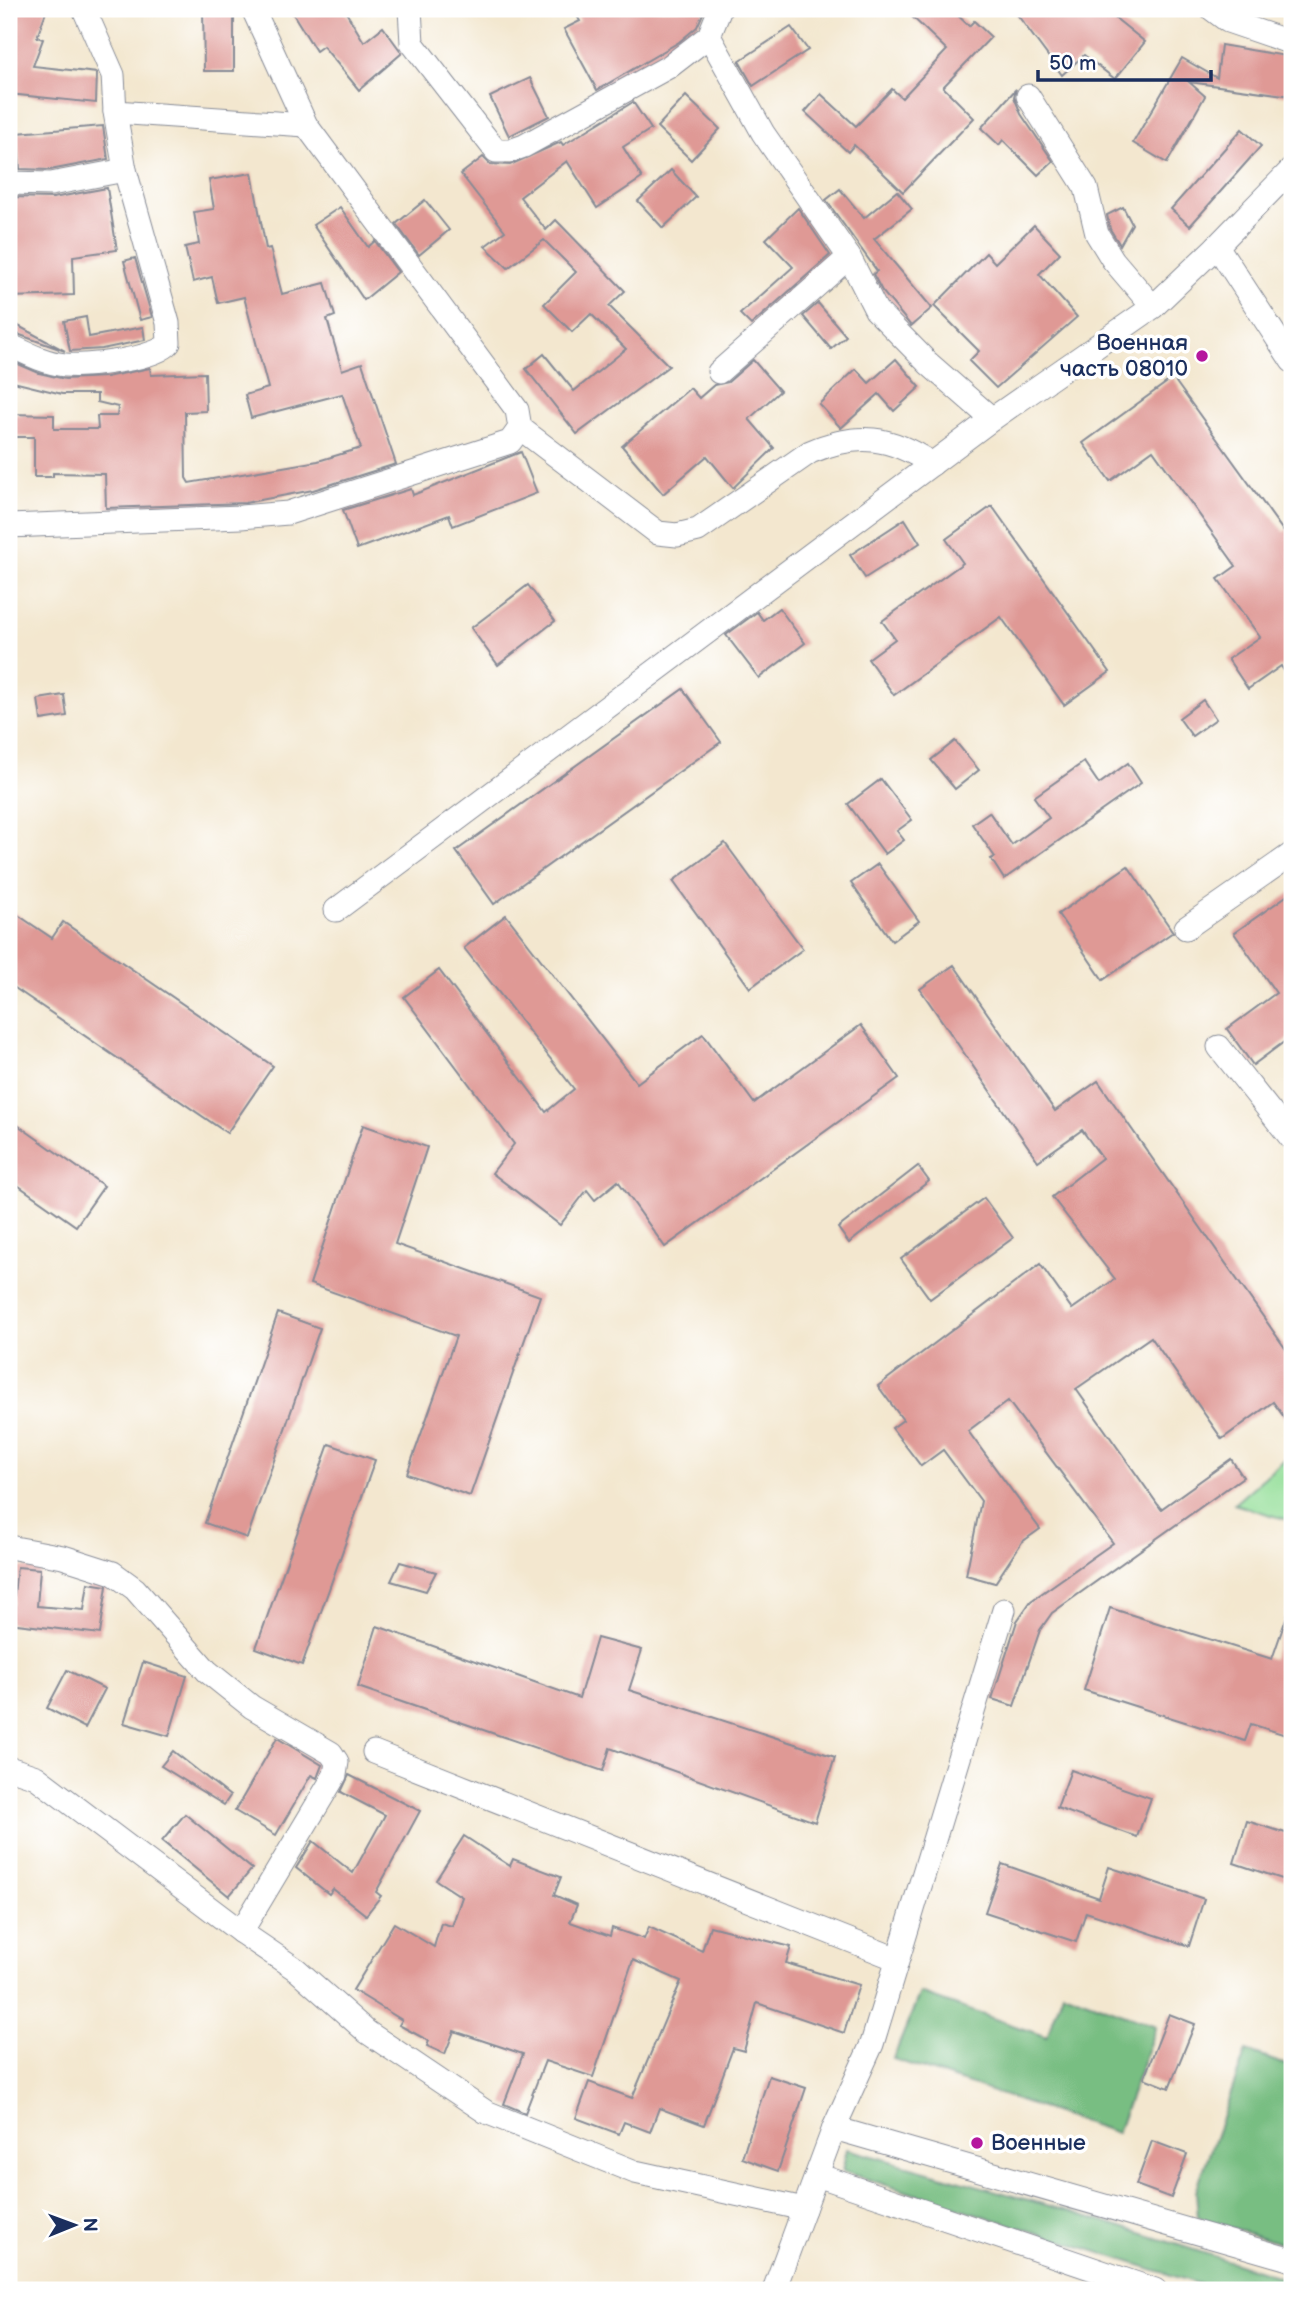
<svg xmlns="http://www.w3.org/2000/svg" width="1301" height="2299" viewBox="0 0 1301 2299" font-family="'Balsamiq Sans',sans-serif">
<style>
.green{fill:#95df9a;stroke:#58877c;stroke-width:2}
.forest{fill:#78be82;stroke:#4a7670;stroke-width:2}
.building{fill:#df9995}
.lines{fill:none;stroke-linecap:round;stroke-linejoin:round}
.minor-casing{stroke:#878b96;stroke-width:25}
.minor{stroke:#fff;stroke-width:23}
.poi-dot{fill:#b5179e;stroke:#fff;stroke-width:2.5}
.labels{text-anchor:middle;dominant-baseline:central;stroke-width:7;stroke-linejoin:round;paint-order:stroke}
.poi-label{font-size:23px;fill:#1b2f5e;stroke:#fff;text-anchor:end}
</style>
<rect width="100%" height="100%" fill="#fff"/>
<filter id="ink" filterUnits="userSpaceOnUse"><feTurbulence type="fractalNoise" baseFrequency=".0143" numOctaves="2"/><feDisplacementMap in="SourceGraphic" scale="14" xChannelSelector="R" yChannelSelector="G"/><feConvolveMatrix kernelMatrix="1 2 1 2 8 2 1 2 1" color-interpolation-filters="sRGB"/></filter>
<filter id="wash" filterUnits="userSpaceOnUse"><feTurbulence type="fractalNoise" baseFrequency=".00686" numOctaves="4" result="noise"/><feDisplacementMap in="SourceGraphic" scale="28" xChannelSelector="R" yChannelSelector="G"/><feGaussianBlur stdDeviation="1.57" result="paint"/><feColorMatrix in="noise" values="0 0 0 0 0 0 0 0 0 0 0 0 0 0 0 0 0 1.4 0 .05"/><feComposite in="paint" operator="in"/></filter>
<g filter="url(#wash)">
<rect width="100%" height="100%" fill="#f3e7cf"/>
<path class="green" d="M1292,1453V1521L1234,1504Z"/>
<g class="forest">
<path d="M1063,1992L1156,2026L1117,2133L893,2059L920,1993L1047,2037Z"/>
<path d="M1246,2051L1292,2067V2247L1198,2217L1196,2191Z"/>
<path d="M847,2149L1100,2220L1292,2281V2290H1218L842,2171Z"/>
</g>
<g id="blocks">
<g class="building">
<path d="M9,9H47L37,37L43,39L33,66L97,73L96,103L9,94Z"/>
<path d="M203,9H234V71H204Z"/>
<path d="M290,9H344L364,42L383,27L402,53L359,90L323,46L316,51Z"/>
<path d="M573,9H705L697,27L679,42L597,90L564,29L580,21Z"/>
<path d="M904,9H951L969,26L974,21L991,37L943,87L974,118L903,192L854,145L848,152L805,112L821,94L856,126L892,89L902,98L947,50Z"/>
<path d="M1013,9H1104L1145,42L1115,79L1084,55L1062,75Z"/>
<path d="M791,27L808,50L753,86L739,61Z"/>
<path d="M1221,45L1292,57V96L1189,82L1205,96L1167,163L1133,143L1182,58L1217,78Z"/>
<path d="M530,78L549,116L509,136L490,97Z"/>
<path d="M1016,89L1014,97L1021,114L1053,161L1038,175L1003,140L999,145L981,128Z"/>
<path d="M686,96L720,129L691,160L657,127Z"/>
<path d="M633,102L651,129L623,147L642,178L597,208L567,161L520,197L546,230L556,220L625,291L609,306L669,366L577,434L526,369L544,354L574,391L626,349L591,314L572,332L544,304L576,272L544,240L508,268L485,246L505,231L461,174L483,157L490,164L510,165L561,142L563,145Z"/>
<path d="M103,126L108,159L50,170L20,169L17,133Z"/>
<path d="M1242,129L1261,146L1190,226L1171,209Z"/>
<path d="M671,170L696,197L663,228L638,201Z"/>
<path d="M252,173L266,249L270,248L282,294L325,283L335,316L327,319L342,370L362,363L396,464L313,490L245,503L106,508L105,474L53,473V477H34V437H9V414L54,415V429H98L97,416H117L118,407L97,402V394H62L9,381V360L39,373L65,379L106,377L150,368L151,375L205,373L206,411L185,412L186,478L189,483L318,461L361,448L342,394L251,418L245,395L268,388L244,297L218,303L212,277L193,282L185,247L199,244L194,212L214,209L209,180Z"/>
<path d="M107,188L117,250L73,256L74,295L9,297V197L53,198Z"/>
<path d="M840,189L864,218L897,191L912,209L874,239L932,308L911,326L882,291L873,274L877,271L826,200Z"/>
<path d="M425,200L449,230L419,255L396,224Z"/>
<path d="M340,207L368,247L375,241L398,272L364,300L313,225Z"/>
<path d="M1123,207L1132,224L1120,245L1110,229L1107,215Z"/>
<path d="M798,208L830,255L751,325L740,314L793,267L766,239Z"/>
<path d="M1034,225L1060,253L1039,274L1077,317L996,388L969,361L979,351L934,306L986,253L995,263Z"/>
<path d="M135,258L152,317L140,320L124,261Z"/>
<path d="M818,303L846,336L831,349L803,316Z"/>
<path d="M86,317L89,337L143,327L145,340L102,349L70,351L64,321Z"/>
<path d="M9,321L65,351L9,331Z"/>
<path d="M896,359L920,387L894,411L879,394L841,428L819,404L856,369L869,383Z"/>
<path d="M753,360L780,391L749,419L774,448L733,488L707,456L663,494L622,446L690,388L699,398L714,385L728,382Z"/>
<path d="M1173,378L1284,532L1292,526V683L1281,666L1248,689L1228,659L1260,637L1218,579L1236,566L1153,450L1110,481L1083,443Z"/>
<path d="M521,452L537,493L453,526L449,515L357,549L343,510L411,489L413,495Z"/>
<path d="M992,506L1110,672L1064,705L1001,617L894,695L868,659L895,639L882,621L963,563L946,539Z"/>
<path d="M905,519L920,543L865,578L850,555Z"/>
<path d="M528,585L555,621L498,665L471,628Z"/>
<path d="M779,608L805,643L759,678L726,635L757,612L763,620Z"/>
<path d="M683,689L721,742L494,904L456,851Z"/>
<path d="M64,695L67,716L41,720L38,699Z"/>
<path d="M1203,700L1216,719L1192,736L1179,718Z"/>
<path d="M955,741L979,770L955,789L931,760Z"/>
<path d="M1084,762L1099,784L1128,763L1141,783L1004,879L991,859L995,857L972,824L989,812L1012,845L1049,818L1034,797Z"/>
<path d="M881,779L912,820L897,831L904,840L885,854L848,804Z"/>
<path d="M725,843L803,949L750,988L673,881Z"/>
<path d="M878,864L919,921L892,941L851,883Z"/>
<path d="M1128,866L1173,932L1103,980L1058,914Z"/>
<path d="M1292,892V1036L1253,1065L1227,1029L1276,993L1234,933Z"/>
<path d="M9,909L52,938L63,922L273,1066L227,1133L9,984Z"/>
<path d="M506,915L637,1083L703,1034L754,1103L861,1025L899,1078L665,1247L618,1181L595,1200L587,1190L560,1225L492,1173L514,1144L404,997L439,970L546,1112L574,1089L464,948Z"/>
<path d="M954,965L1055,1111L1098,1081L1292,1358V1428L1273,1402L1222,1439L1151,1337L1076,1389L1161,1509L1231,1459L1243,1477L1052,1613L1040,1630L1014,1706L992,1699L1017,1621L1031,1601L1113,1543L1008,1401L968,1431L1040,1529L1022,1542L995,1583L966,1575L981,1501L943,1450L921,1466L892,1428L903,1420L878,1386L1040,1264L1072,1309L1115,1279L1052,1197L1102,1158L1082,1130L1038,1161L920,989Z"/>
<path d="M9,1119L104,1186L76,1226L9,1179Z"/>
<path d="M363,1125L427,1147L395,1244L540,1296L470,1496L407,1474L456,1336L310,1284Z"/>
<path d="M918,1166L929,1181L849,1243L838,1228Z"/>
<path d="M984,1198L1013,1238L930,1299L901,1259Z"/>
<path d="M278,1313L320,1328L247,1538L205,1523Z"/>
<path d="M329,1444L375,1460L302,1665L256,1648Z"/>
<path d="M400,1562L436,1572L426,1591L391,1581Z"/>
<path d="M17,1567L40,1569L37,1606L84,1610L88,1583L107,1586L100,1634L9,1623V1604H13Z"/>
<path d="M1110,1608L1272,1659L1289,1610L1292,1611V1737L1251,1724L1245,1741L1084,1690Z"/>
<path d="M377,1626L579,1698L597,1638L642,1650L629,1690L835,1757L815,1822L610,1748L603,1771L358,1687Z"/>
<path d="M143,1662L187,1676L169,1736L124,1723Z"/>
<path d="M67,1670L105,1689L85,1728L47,1708Z"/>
<path d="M277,1738L322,1765L317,1778L311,1775L276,1835L235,1811Z"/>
<path d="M173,1751L230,1796L224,1805L161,1766Z"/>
<path d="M1071,1770L1151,1798L1137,1837L1057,1808Z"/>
<path d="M349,1775L420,1811L376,1892L381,1896L366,1915L333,1889L329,1894L296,1868L313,1841L353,1873L385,1815L341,1792Z"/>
<path d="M185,1814L252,1869L229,1896L162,1841Z"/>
<path d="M1247,1821L1292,1835V1858L1285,1880L1234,1863Z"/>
<path d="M464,1836L510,1866L513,1859L561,1877L554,1895L577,1905L570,1922L610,1936L612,1928L644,1939L649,1927L702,1951L710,1926L791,1947L786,1963L859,1985L844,2033L757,2003L744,2051L733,2048L704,2125L659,2108L650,2132L624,2122L619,2134L576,2118L589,2082L632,2098L681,1981L633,1960L593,2077L545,2061L525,2113L504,2104L523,2054L454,2031L445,2054L427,2046L429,2041L399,2025L402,2020L353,1990L394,1923L434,1947L441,1923L452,1926L462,1897L436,1880Z"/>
<path d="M1002,1864L1099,1898L1109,1867L1204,1899L1189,1946L1086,1912L1076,1942L985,1912Z"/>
<path d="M1169,2014L1195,2024L1169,2088L1144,2078Z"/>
<path d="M769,2076L806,2088L778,2171L742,2158Z"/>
<path d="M1152,2141L1187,2154L1171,2198L1136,2185Z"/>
</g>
</g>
</g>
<g filter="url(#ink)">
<use href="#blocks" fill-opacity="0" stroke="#878b96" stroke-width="2"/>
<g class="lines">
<defs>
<g id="minor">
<path d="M410,9L412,43L496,151H510L524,146L670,66L709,36L720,9"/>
<path d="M1212,9L1228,21L1292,43"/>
<path d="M709,36L763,133L849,257L876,310L928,363L992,419"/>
<path d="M1028,96L1086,188L1097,234L1113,260L1153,307"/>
<path d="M115,112L306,125"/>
<path d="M9,183L51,184L125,170"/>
<path d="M1217,246L1292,361"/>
<path d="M9,345C26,353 45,363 65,365C86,367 157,359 169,343L168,323L125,170L115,112L113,75L84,9"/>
<path d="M719,372L849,257"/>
<path d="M520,428L658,533L677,535L698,530L810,452C858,432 890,436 932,464"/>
<path d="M9,526L241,517L288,513L510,442L520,428L517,410L306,125L253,9"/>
<path d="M336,910L992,419L1153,307L1217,246L1292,169"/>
<path d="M1186,928L1292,854"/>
<path d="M1219,1047L1292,1139"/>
<path d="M9,1547L63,1557L113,1573L135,1589L207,1671L252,1707L331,1753L337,1762L335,1775L241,1932"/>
<path d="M374,1752L897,1959"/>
<path d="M9,1768L36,1777L241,1932L297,1970L367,2032L486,2112L635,2172L804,2209L774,2290"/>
<path d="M834,2128L1292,2260"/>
<path d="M817,2175L1155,2290"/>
<path d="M804,2209L834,2128L872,2044L1004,1610"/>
</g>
</defs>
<use href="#minor" class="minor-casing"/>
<use href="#minor" class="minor"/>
</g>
</g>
<g class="poi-dot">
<circle cx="1202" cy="356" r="7"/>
<circle cx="977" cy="2143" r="7"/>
</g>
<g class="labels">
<g class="poi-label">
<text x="1188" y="343">Военная<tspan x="1188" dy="26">часть 08010</tspan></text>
<text x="991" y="2143" text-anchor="start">Военные</text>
</g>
</g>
<rect width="1301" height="2299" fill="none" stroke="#fff" stroke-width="35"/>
<g transform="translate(74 2225) rotate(89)" stroke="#ffffff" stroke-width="5" paint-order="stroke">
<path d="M0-5L12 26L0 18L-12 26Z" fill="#1b2f5e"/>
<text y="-10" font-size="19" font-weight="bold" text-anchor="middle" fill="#1b2f5e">N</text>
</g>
<path d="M1038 70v10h173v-10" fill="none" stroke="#1b2f5e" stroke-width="3.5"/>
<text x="1049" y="70" font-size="21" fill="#1b2f5e" stroke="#ffffff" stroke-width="5" paint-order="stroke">50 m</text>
</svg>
